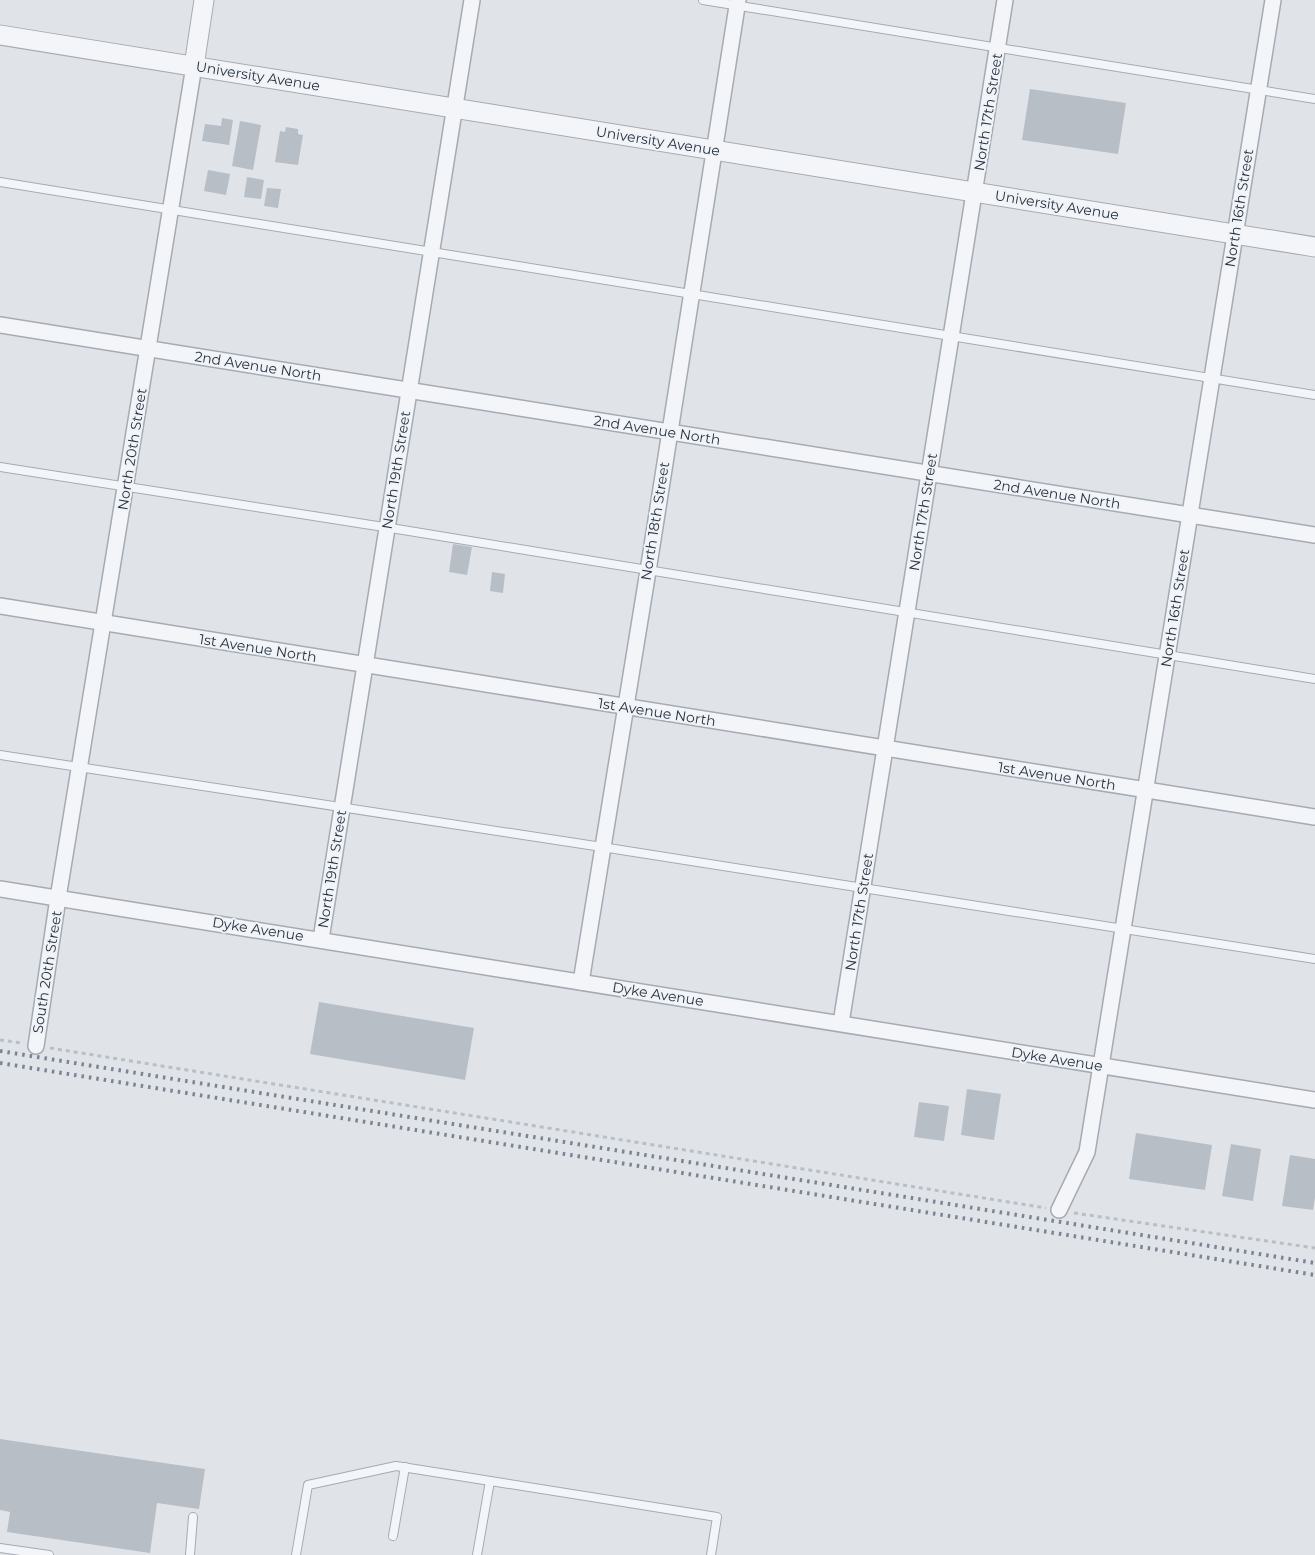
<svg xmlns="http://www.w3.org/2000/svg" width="1315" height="1555" viewBox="0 0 1315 1555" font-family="Montserrat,sans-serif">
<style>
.building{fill:#b7bec6}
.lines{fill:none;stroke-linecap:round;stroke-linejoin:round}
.service-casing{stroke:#a5abb3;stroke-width:10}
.minor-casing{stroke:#a5abb3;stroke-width:18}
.tertiary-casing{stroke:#a5abb3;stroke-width:21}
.path{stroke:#babfc5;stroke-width:3;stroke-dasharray:4 4;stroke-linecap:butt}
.service{stroke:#f3f5f8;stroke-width:8}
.minor{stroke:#f3f5f8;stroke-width:15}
.tertiary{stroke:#f3f5f8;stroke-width:19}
.rail{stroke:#798593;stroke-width:4;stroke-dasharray:2.5 5;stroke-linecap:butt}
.labels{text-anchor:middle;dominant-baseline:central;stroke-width:4;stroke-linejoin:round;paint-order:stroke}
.street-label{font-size:14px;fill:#283341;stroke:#f0f3f7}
</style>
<rect width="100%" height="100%" fill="#e0e4e9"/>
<g class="building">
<path d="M1030,89L1126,103L1118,154L1022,140Z"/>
<path d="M222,118L233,120L229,145L202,141L205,124L221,126Z"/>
<path d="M240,121L261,125L253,170L232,166Z"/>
<path d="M286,127L298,129V134L303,135L298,165L275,162L280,131L285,132Z"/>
<path d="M208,170L230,174L226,195L204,191Z"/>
<path d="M247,177L264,180L261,199L244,197Z"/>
<path d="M267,188L281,189L278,208L264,206Z"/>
<path d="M453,544L472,547L467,575L449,572Z"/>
<path d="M492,572L505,574L503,593L490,591Z"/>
<path d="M319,1002L474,1028L465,1080L310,1054Z"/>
<path d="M967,1089L1001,1094L994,1140L961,1135Z"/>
<path d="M919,1102L949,1106L944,1141L914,1137Z"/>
<path d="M1136,1133L1212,1145L1205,1190L1129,1179Z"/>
<path d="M1231,1144L1261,1149L1253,1201L1222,1196Z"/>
<path d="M1290,1155L1315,1159V1197L1313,1210L1282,1206Z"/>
<path d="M0,1439L205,1469L199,1509L157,1503L150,1553L7,1532L10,1512L0,1510Z"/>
</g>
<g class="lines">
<defs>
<g id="service">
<path d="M703,0L1315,99"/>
<path d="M0,182L1315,395"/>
<path d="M0,467L403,530L1315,679"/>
<path d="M0,755L602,847L1315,959"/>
<path d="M393,1536L405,1467"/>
<path d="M0,1548L49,1555"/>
<path d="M190,1555L193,1517"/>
<path d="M296,1555L308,1485L396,1466L717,1517L711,1555"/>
<path d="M477,1555L490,1481"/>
</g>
<g id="minor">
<path d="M0,325L1315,535"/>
<path d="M0,606L1315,817"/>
<path d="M0,889L1315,1100"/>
<path d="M321,939L472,0"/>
<path d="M581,982L648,571L738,0"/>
<path d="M841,1023L1005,0"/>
<path d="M36,1046L58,898L194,66"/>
<path d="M1059,1210L1087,1152L1273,0"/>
</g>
<g id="tertiary">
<path d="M0,35L1315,247"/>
<path d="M194,66L204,0"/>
</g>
</defs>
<use href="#service" class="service-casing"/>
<use href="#minor" class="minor-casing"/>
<use href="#tertiary" class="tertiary-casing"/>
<g class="path">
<path d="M0,1040L22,1043"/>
<path d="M50,1048L1046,1208"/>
<path d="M1074,1213L1315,1248"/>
</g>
<use href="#service" class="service"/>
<use href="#minor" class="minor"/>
<use href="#tertiary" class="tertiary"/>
<g class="rail">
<path d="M0,1051L1315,1263"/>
<path d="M0,1063L1315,1275"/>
</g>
</g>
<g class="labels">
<g class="street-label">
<text transform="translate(258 76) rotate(9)">University Avenue</text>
<text transform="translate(988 112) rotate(-81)">North 17th Street</text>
<text transform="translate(658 141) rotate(9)">University Avenue</text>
<text transform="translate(1057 205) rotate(9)">University Avenue</text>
<text transform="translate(1239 208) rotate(-81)">North 16th Street</text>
<text transform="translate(258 366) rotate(9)">2nd Avenue North</text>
<text transform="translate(657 430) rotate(9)">2nd Avenue North</text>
<text transform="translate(132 449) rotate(-81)">North 20th Street</text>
<text transform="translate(396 470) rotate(-81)">North 19th Street</text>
<text transform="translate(1057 494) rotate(9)">2nd Avenue North</text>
<text transform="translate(923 512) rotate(-81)">North 17th Street</text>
<text transform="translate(655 521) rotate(-81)">North 18th Street</text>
<text transform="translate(1175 608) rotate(-81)">North 16th Street</text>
<text transform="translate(258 648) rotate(9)">1st Avenue North</text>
<text transform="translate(657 712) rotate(9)">1st Avenue North</text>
<text transform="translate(1057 776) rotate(9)">1st Avenue North</text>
<text transform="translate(332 869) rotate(-81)">North 19th Street</text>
<text transform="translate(859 912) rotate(-81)">North 17th Street</text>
<text transform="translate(258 929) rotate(9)">Dyke Avenue</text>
<text transform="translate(47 972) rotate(-81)">South 20th Street</text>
<text transform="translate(658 994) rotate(9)">Dyke Avenue</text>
<text transform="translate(1057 1059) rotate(9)">Dyke Avenue</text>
</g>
</g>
</svg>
